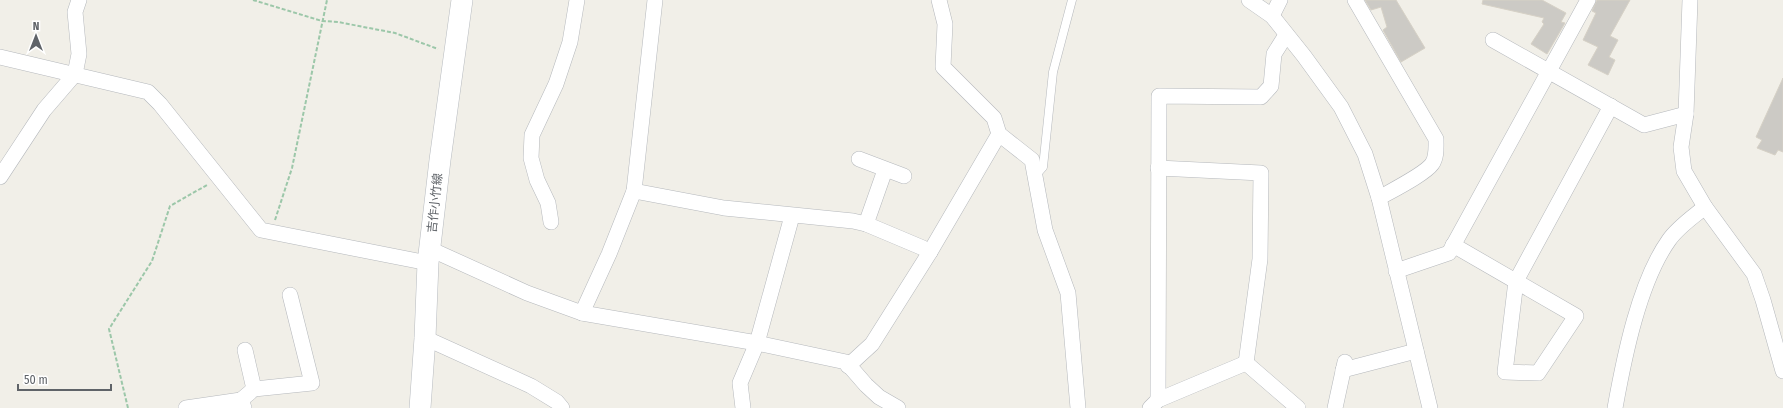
<svg xmlns="http://www.w3.org/2000/svg" width="1783" height="408" viewBox="0 0 1783 408" font-family="'Fira Sans Condensed','Noto Sans JP',sans-serif">
<style>
.building{fill:#cccac5;stroke:#d6d1c6}
.lines{fill:none;stroke-linecap:round;stroke-linejoin:round}
.lane-casing{stroke:#b5b8bc;stroke-width:9}
.street-casing{stroke:#b5b8bc;stroke-width:16}
.secondary-casing{stroke:#b6babf;stroke-width:22}
.path{stroke:#9cc7a9;stroke-width:2;stroke-dasharray:4 2;stroke-linecap:butt}
.lane{stroke:#fff;stroke-width:8}
.street{stroke:#fff;stroke-width:15}
.secondary{stroke:#fff;stroke-width:21}
.labels{text-anchor:middle;dominant-baseline:central;stroke-width:3;stroke-linejoin:round;paint-order:stroke}
.street-label{font-size:12px;fill:#5f6368;stroke:#fff}
</style>
<rect width="100%" height="100%" fill="#f1efe8"/>
<g class="building">
<path d="M1365,0H1396L1425,48L1401,62L1383,30L1387,27L1381,7L1371,10Z"/>
<path d="M1483,0H1542L1566,13L1561,22L1565,23L1547,54L1531,44L1544,24L1542,22L1544,18L1482,4Z"/>
<path d="M1597,0H1630L1610,36L1618,40L1609,57L1615,60L1608,75L1588,65L1598,47L1583,40L1596,13L1592,11Z"/>
<path d="M1783,78V152L1778,150L1775,155L1757,148L1762,140L1756,137Z"/>
</g>
<g class="lines">
<defs>
<path id="lane" d="M1035,176L1043,167L1053,72L1072,0"/>
<g id="street">
<path d="M939,0L945,24L943,67L994,118L999,134L1032,160L1045,230L1068,293L1078,408"/>
<path d="M1249,0L1272,16L1304,56L1341,107L1365,154L1379,198L1430,408"/>
<path d="M1355,0L1436,139C1436,147 1437,157 1432,164C1425,174 1391,191 1379,198"/>
<path d="M1690,0L1686,114L1681,147L1684,171L1705,207L1754,274L1763,300L1783,371"/>
<path d="M1272,16L1280,0"/>
<path d="M1493,40L1644,125L1686,114"/>
<path d="M0,57L148,92L160,104L261,230L428,263"/>
<path d="M859,159L904,176"/>
<path d="M1158,168L1261,173L1260,259L1246,363"/>
<path d="M0,177L44,110L75,74L79,54L75,12L79,0"/>
<path d="M634,191L724,208L853,221L866,224L923,248L930,252"/>
<path d="M551,222L548,203L537,180L531,158L532,135L556,84L570,42L577,0"/>
<path d="M866,224L885,170"/>
<path d="M1453,245L1576,316L1538,373L1505,372L1516,281L1611,106"/>
<path d="M430,249L527,293L582,313L757,343L846,362L866,385L879,397L898,408"/>
<path d="M1396,271L1449,253L1588,0"/>
<path d="M582,313L609,254L634,191L655,0"/>
<path d="M425,338L531,386L557,402L562,408"/>
<path d="M245,350L254,389"/>
<path d="M1246,363L1298,408"/>
<path d="M848,366L872,344L930,252L999,134"/>
<path d="M1343,370L1416,351"/>
<path d="M1158,400L1159,96L1261,97L1271,86L1274,54L1286,35"/>
<path d="M186,408L241,400"/>
<path d="M244,408L241,400L254,389L312,383L290,295"/>
<path d="M743,408L740,383L757,343L792,216"/>
<path d="M1150,408L1158,400L1246,363"/>
<path d="M1335,408L1345,362"/>
<path d="M1615,408C1624,358 1639,282 1669,240C1678,227 1693,217 1705,207"/>
</g>
<path id="secondary" d="M420,408L425,338L428,263L440,160L462,0"/>
</defs>
<use href="#lane" class="lane-casing"/>
<use href="#street" class="street-casing"/>
<use href="#secondary" class="secondary-casing"/>
<g class="path">
<path d="M253,0L322,21L338,22L395,33L438,49"/>
<path d="M275,220L292,168L327,0"/>
<path d="M128,408L109,329L152,261L170,206L207,185"/>
</g>
<use href="#lane" class="lane"/>
<use href="#street" class="street"/>
<use href="#secondary" class="secondary"/>
</g>
<g class="labels">
<g class="street-label">
<text transform="translate(435 203) rotate(-84)">吉作小竹線</text>
</g>
</g>
<g transform="translate(36 36)" stroke="#ffffff" stroke-width="3" paint-order="stroke">
<path d="M0-3L7 15L0 10L-7 15Z" fill="#5f6368"/>
<text y="-6" font-size="11" font-weight="bold" text-anchor="middle" fill="#5f6368">N</text>
</g>
<path d="M18 384v6h93v-6" fill="none" stroke="#5f6368" stroke-width="2"/>
<text x="24" y="384" font-size="12" fill="#5f6368" stroke="#ffffff" stroke-width="3" paint-order="stroke">50 m</text>
</svg>
